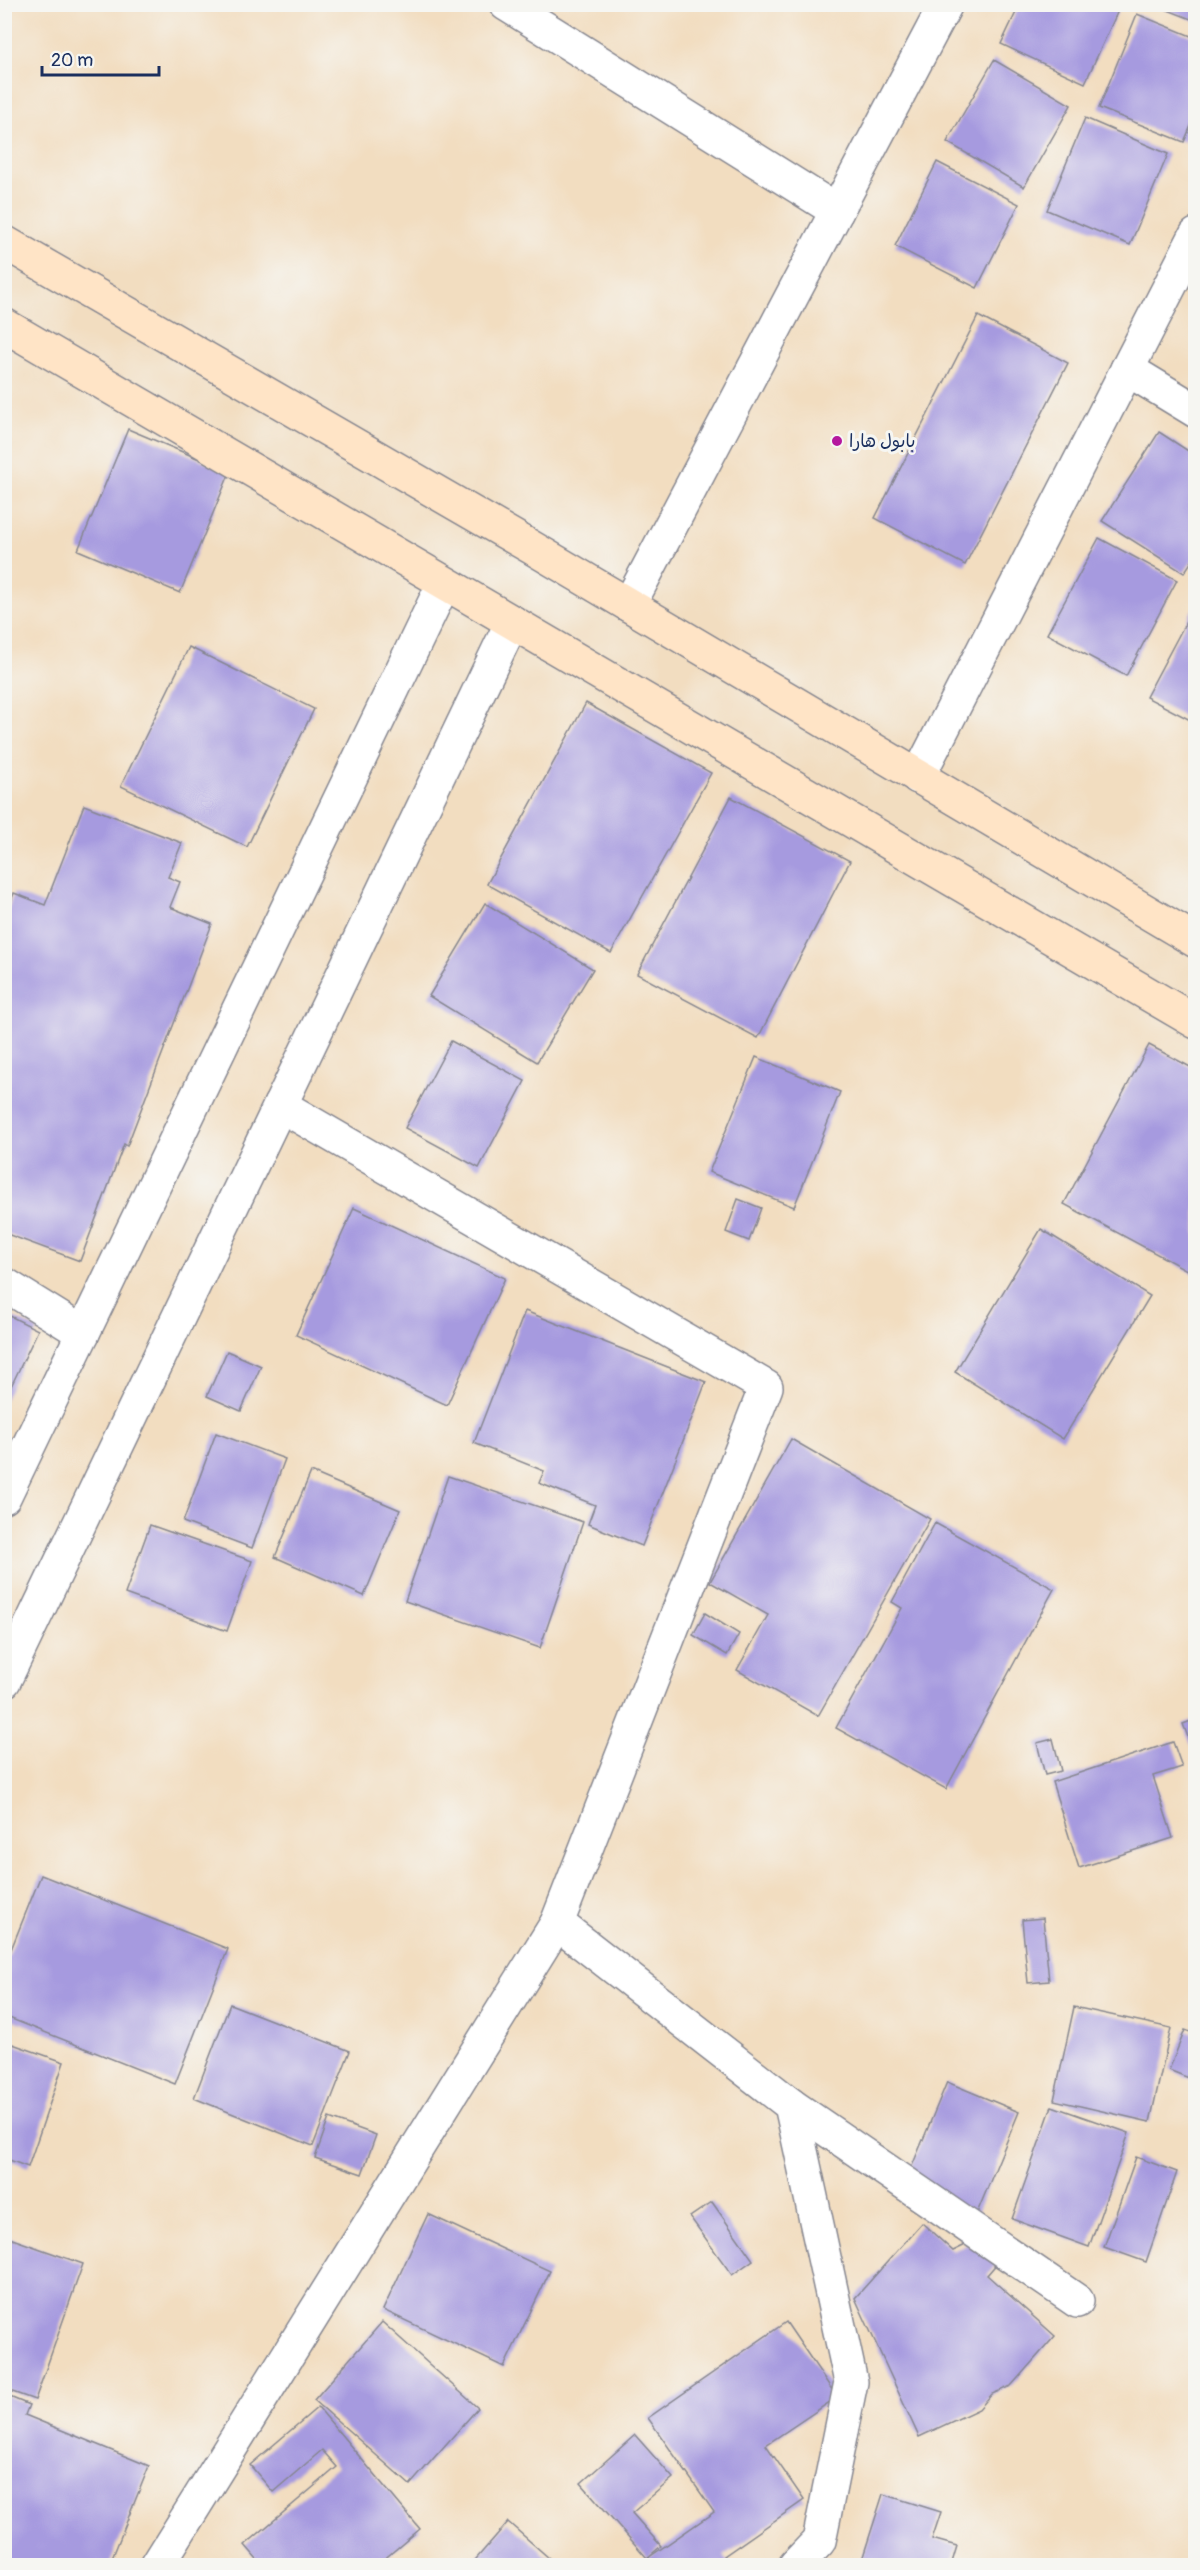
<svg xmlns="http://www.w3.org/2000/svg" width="1200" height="2570" viewBox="0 0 1200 2570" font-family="Pangolin,'Playpen Sans Arabic',sans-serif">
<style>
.building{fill:#a69adf}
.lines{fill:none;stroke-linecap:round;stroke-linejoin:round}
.street-casing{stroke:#86868f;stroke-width:36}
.secondary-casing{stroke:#86868f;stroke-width:36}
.street{stroke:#fff;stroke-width:33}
.secondary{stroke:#ffe4c6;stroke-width:33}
.poi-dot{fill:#b5179e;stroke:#f6f6f2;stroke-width:2}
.labels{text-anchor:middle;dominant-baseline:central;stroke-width:6;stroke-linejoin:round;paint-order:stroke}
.poi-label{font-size:18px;fill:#1b2f5e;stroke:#f6f6f2;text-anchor:start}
</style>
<rect width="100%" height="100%" fill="#f6f6f2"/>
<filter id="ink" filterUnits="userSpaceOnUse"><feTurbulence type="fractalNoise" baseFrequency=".0167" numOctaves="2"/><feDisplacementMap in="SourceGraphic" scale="12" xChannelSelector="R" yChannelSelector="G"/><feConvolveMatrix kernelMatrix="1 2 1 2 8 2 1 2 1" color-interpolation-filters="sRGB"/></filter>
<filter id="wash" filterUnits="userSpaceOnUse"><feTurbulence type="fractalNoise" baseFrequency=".008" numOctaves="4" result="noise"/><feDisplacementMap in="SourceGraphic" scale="24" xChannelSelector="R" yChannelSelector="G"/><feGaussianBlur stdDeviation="1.35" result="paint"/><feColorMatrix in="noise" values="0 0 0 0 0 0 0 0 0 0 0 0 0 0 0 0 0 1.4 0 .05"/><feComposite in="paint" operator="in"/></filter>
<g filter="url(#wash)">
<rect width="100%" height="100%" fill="#f2ddc0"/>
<g id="blocks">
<g class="building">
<path d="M1020,4H1121L1085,83L1001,44Z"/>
<path d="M1155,4H1196V21L1155,5Z"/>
<path d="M1137,14L1196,38V114L1184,142L1099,108Z"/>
<path d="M994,60L1071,105L1024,187L947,142Z"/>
<path d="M1085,118L1168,154L1130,245L1047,210Z"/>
<path d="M937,162L1019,204L977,288L895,246Z"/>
<path d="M978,316L1068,363L965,565L875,518Z"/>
<path d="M128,429L230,472L180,593L78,550Z"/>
<path d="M1159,432L1196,456V555L1184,573L1102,521Z"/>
<path d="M1099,538L1177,580L1126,676L1047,634Z"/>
<path d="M1196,603V723L1146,697Z"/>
<path d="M189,647L314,709L247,847L121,786Z"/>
<path d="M586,703L711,773L611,953L487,884Z"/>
<path d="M731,797L850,861L758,1038L637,974Z"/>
<path d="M84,805L182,843L168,877L180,882L170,907L212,924L127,1146L124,1144L80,1261L4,1233V919L14,893L45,905Z"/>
<path d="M485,903L593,969L537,1062L429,996Z"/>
<path d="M451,1041L525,1081L479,1168L405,1128Z"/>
<path d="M1149,1045L1196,1070V1275L1064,1204Z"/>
<path d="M756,1057L840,1092L794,1207L709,1172Z"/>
<path d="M738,1199L761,1208L749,1241L726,1232Z"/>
<path d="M354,1208L505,1278L447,1405L296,1335Z"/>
<path d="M1041,1229L1150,1296L1063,1439L955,1372Z"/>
<path d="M525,1311L706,1382L642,1546L588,1524L595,1505L539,1483L544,1471L474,1443Z"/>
<path d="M4,1313L38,1330L4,1401Z"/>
<path d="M227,1351L261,1366L241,1411L207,1396Z"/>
<path d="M216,1433L285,1459L252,1548L183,1522Z"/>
<path d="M791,1439L930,1519L818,1716L737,1670L768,1615L710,1582Z"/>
<path d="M311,1472L400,1510L364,1596L275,1557Z"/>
<path d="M448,1476L583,1522L540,1648L405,1601Z"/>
<path d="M935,1523L1054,1589L946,1789L836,1728L902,1608L892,1602Z"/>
<path d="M150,1525L252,1561L227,1631L125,1594Z"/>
<path d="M705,1613L739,1634L727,1655L693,1635Z"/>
<path d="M1196,1719V1755H1195L1183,1724Z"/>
<path d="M1053,1739L1061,1771L1045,1775L1037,1743Z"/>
<path d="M1173,1742L1182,1767L1153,1776L1173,1838L1079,1868L1052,1782Z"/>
<path d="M41,1875L228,1949L175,2084L4,2016V1967Z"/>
<path d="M1043,1918L1049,1981L1028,1983L1022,1920Z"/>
<path d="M230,2004L350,2051L313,2146L194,2098Z"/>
<path d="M1074,2007L1171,2028L1150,2122L1054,2100Z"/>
<path d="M1185,2030L1196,2034V2081L1169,2070Z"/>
<path d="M4,2041L64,2062L28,2167L4,2158Z"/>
<path d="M947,2082L1019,2112L977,2213L905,2183Z"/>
<path d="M1052,2106L1129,2133L1089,2247L1012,2219Z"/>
<path d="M329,2118L376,2135L362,2174L315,2158Z"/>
<path d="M1136,2157L1177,2172L1146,2262L1104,2247Z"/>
<path d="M712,2202L753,2260L732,2275L690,2217Z"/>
<path d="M428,2214L550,2271L504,2367L383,2310Z"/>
<path d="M922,2223L953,2251L976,2240L999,2261L987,2275L1055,2336L1011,2386L992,2394L979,2409L919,2437L855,2298Z"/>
<path d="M4,2236L83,2264L35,2400L4,2389Z"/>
<path d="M382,2322L478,2408L410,2485L314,2400Z"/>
<path d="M786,2322L837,2397L766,2445L804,2500L724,2556L731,2566H648L645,2560L714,2512L648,2418Z"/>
<path d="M5,2395L29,2405L25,2415L149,2466L109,2566H5Z"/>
<path d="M318,2407L420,2529L376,2566H263L245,2545L337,2467L322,2450L273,2492L250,2465Z"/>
<path d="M635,2435L673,2478L632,2513L661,2546L647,2558L581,2483Z"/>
<path d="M883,2494L941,2512L932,2539L957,2546L951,2566H860Z"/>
<path d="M508,2522L558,2566H470Z"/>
</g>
</g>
</g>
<g filter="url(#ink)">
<use href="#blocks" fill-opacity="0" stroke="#86868f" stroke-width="1.5"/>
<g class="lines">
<defs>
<g id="street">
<path d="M506,4L837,211"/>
<path d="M1127,369L1196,411"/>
<path d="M629,605L946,4"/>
<path d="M918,777L1196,235"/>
<path d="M280,1105L766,1387L557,1923L791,2105L851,2382L819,2541L795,2566"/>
<path d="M4,1284L83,1333"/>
<path d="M4,1497L444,583"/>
<path d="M4,1681L512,622"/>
<path d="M791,2105L1077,2301"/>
<path d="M157,2566L557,1923"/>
</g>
<g id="secondary">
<path d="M4,242L531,547L1196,941"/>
<path d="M4,325L1196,1022"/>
</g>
</defs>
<use href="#street" class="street-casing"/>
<use href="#secondary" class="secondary-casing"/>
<use href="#street" class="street"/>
<use href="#secondary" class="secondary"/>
</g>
</g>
<circle class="poi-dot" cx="837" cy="441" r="6"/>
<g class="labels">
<g class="poi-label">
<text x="849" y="441">بابول هارا</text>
</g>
</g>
<rect width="1200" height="2570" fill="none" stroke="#f6f6f2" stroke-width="24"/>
<path d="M42 66v9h117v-9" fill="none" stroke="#1b2f5e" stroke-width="3"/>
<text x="51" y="66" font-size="18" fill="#1b2f5e" stroke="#f6f6f2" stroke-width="4.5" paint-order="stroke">20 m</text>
</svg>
